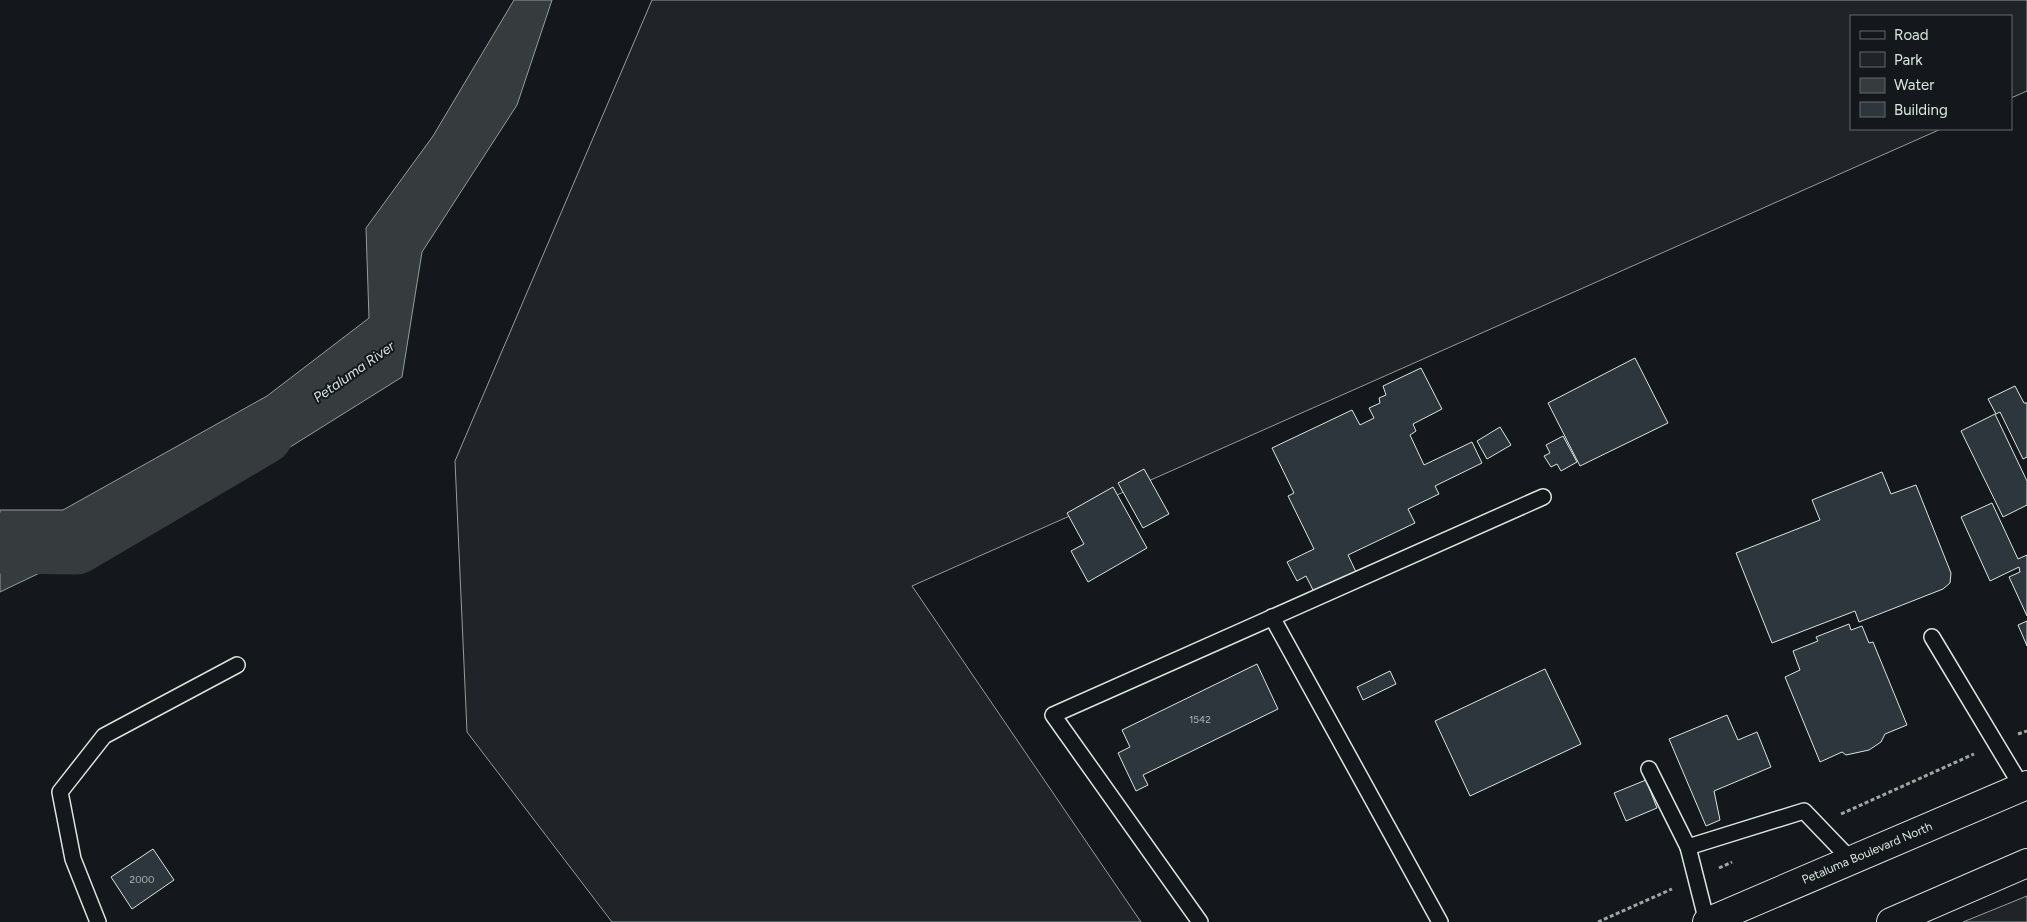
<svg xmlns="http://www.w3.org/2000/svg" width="2027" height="922" viewBox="0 0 2027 922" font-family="Figtree,sans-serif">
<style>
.green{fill:#202428;stroke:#939e99}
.water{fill:#363b3e;stroke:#939e99}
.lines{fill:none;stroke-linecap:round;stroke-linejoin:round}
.river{stroke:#363b3e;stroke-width:61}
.building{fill:#2c363c;stroke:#d8e6dc}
.service-casing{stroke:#d8e6dc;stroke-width:18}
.secondary-casing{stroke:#d8e6dc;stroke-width:30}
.path{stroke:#9da8a2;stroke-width:3;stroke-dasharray:4 2.5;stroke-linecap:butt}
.service{stroke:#14181c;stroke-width:15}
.secondary{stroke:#14181c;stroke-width:28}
.labels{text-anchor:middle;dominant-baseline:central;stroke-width:4;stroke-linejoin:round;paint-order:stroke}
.number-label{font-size:10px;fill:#adbab4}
.street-label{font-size:12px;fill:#d8e6dc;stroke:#14181c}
.water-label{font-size:14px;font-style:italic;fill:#d8e6dc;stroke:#14181c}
</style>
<rect width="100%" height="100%" fill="#14181c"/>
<g class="green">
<path d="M652,0H2027V91L2011,98V16H1851V129H1941L912,586L1141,922H612L467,732L455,461Z"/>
<path d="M2027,896V922H1963Z"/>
</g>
<path class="water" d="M514,0H552L517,105L422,252L402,377L279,454L142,490L50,568L0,592V510H63L267,396L369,318L366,228L433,136Z"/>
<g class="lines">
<path class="river" d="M0,543L76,544L263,434"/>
</g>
<g class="building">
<path d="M1635,358L1668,423L1580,466L1548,403Z"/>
<path d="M1421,368L1442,409L1413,424L1416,431L1410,435L1424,465L1472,442L1482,463L1435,486L1439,494L1408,509L1415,523L1348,555L1356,572L1314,592L1306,576L1297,581L1287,562L1314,549L1288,496L1294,493L1272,448L1352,410L1360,425L1374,418L1369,408L1380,403L1379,398L1386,395L1383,386Z"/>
<path d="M2015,386L2024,403H2027V457L2023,459L2000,412L1996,414L1988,399Z"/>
<path d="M1995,414L2027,481V505L2003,517L1961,431Z"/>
<path d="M1500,427L1511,445L1487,459L1477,441Z"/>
<path d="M1563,436L1577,462L1561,471L1557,464L1551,467L1544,456L1550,453L1546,445Z"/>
<path d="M1144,469L1169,514L1143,528L1118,483Z"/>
<path d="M1882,472L1891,494L1916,485L1951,573L1950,583L1943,589L1859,622L1855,611L1772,643L1736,553L1820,520L1812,500Z"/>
<path d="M1113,487L1147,548L1088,582L1071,551L1084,544L1067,513Z"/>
<path d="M1992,503L2018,559L2027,555V616L2009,577L2020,572L2019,567L1990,581L1961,517Z"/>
<path d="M2027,621V646L2018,625Z"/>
<path d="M1849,624L1851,630L1862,626L1869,643L1873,642L1907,725L1885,734L1881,742L1869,750L1846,755L1842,752L1820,762L1785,677L1800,670L1793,651L1818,641L1816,637Z"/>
<path d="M1257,664L1278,709L1143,775L1148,785L1136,791L1118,753L1130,747L1122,730Z"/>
<path d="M1545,669L1581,744L1470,796L1435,721Z"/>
<path d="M1390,671L1396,684L1363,700L1357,687Z"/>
<path d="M1727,715L1738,740L1757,732L1771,767L1714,791L1720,820L1706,826L1669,739Z"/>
<path d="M1646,780L1657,808L1626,821L1614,793Z"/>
<path d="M153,849L174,880L132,909L111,877Z"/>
</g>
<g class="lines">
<defs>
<g id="service">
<path d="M1272,617L1440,922"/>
<path d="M1932,637L2022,787"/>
<path d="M1649,769L1688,847"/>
<path d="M98,922L73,859L60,792L104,736L237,665"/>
<path d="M1200,922L1053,715L1543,497"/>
<path d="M1707,922L1688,847L1804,811L1851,860"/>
</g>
<g id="secondary">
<path d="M1707,922L2027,785"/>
<path d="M1891,922L2027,863"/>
</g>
</defs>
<use href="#service" class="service-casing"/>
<use href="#secondary" class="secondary-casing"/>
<g class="path">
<path d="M2018,734L2027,731"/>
<path d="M1841,814L1974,754"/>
<path d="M1719,868L1732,862"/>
<path d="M1598,922L1672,889"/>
</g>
<use href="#service" class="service"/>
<use href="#secondary" class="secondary"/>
</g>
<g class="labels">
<g class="number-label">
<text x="1200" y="719">1542</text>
<text x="142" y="879">2000</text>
</g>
<g class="street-label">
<text transform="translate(1867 853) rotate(-23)">Petaluma Boulevard North</text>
</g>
<g class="water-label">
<text transform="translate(354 372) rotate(-35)">Petaluma River</text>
</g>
</g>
<rect x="1850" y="15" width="162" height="115" fill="#14181c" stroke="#626a69"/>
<rect x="1860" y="31" width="25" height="8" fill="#14181c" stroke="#626a69"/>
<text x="1894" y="40" font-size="15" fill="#d8e6dc">Road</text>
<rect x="1860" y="52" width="25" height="15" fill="#202428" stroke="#626a69"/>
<text x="1894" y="65" font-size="15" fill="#d8e6dc">Park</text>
<rect x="1860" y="78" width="25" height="15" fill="#363b3e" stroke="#626a69"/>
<text x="1894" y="90" font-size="15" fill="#d8e6dc">Water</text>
<rect x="1860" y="102" width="25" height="15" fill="#2c363c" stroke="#626a69"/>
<text x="1894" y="115" font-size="15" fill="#d8e6dc">Building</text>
</svg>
